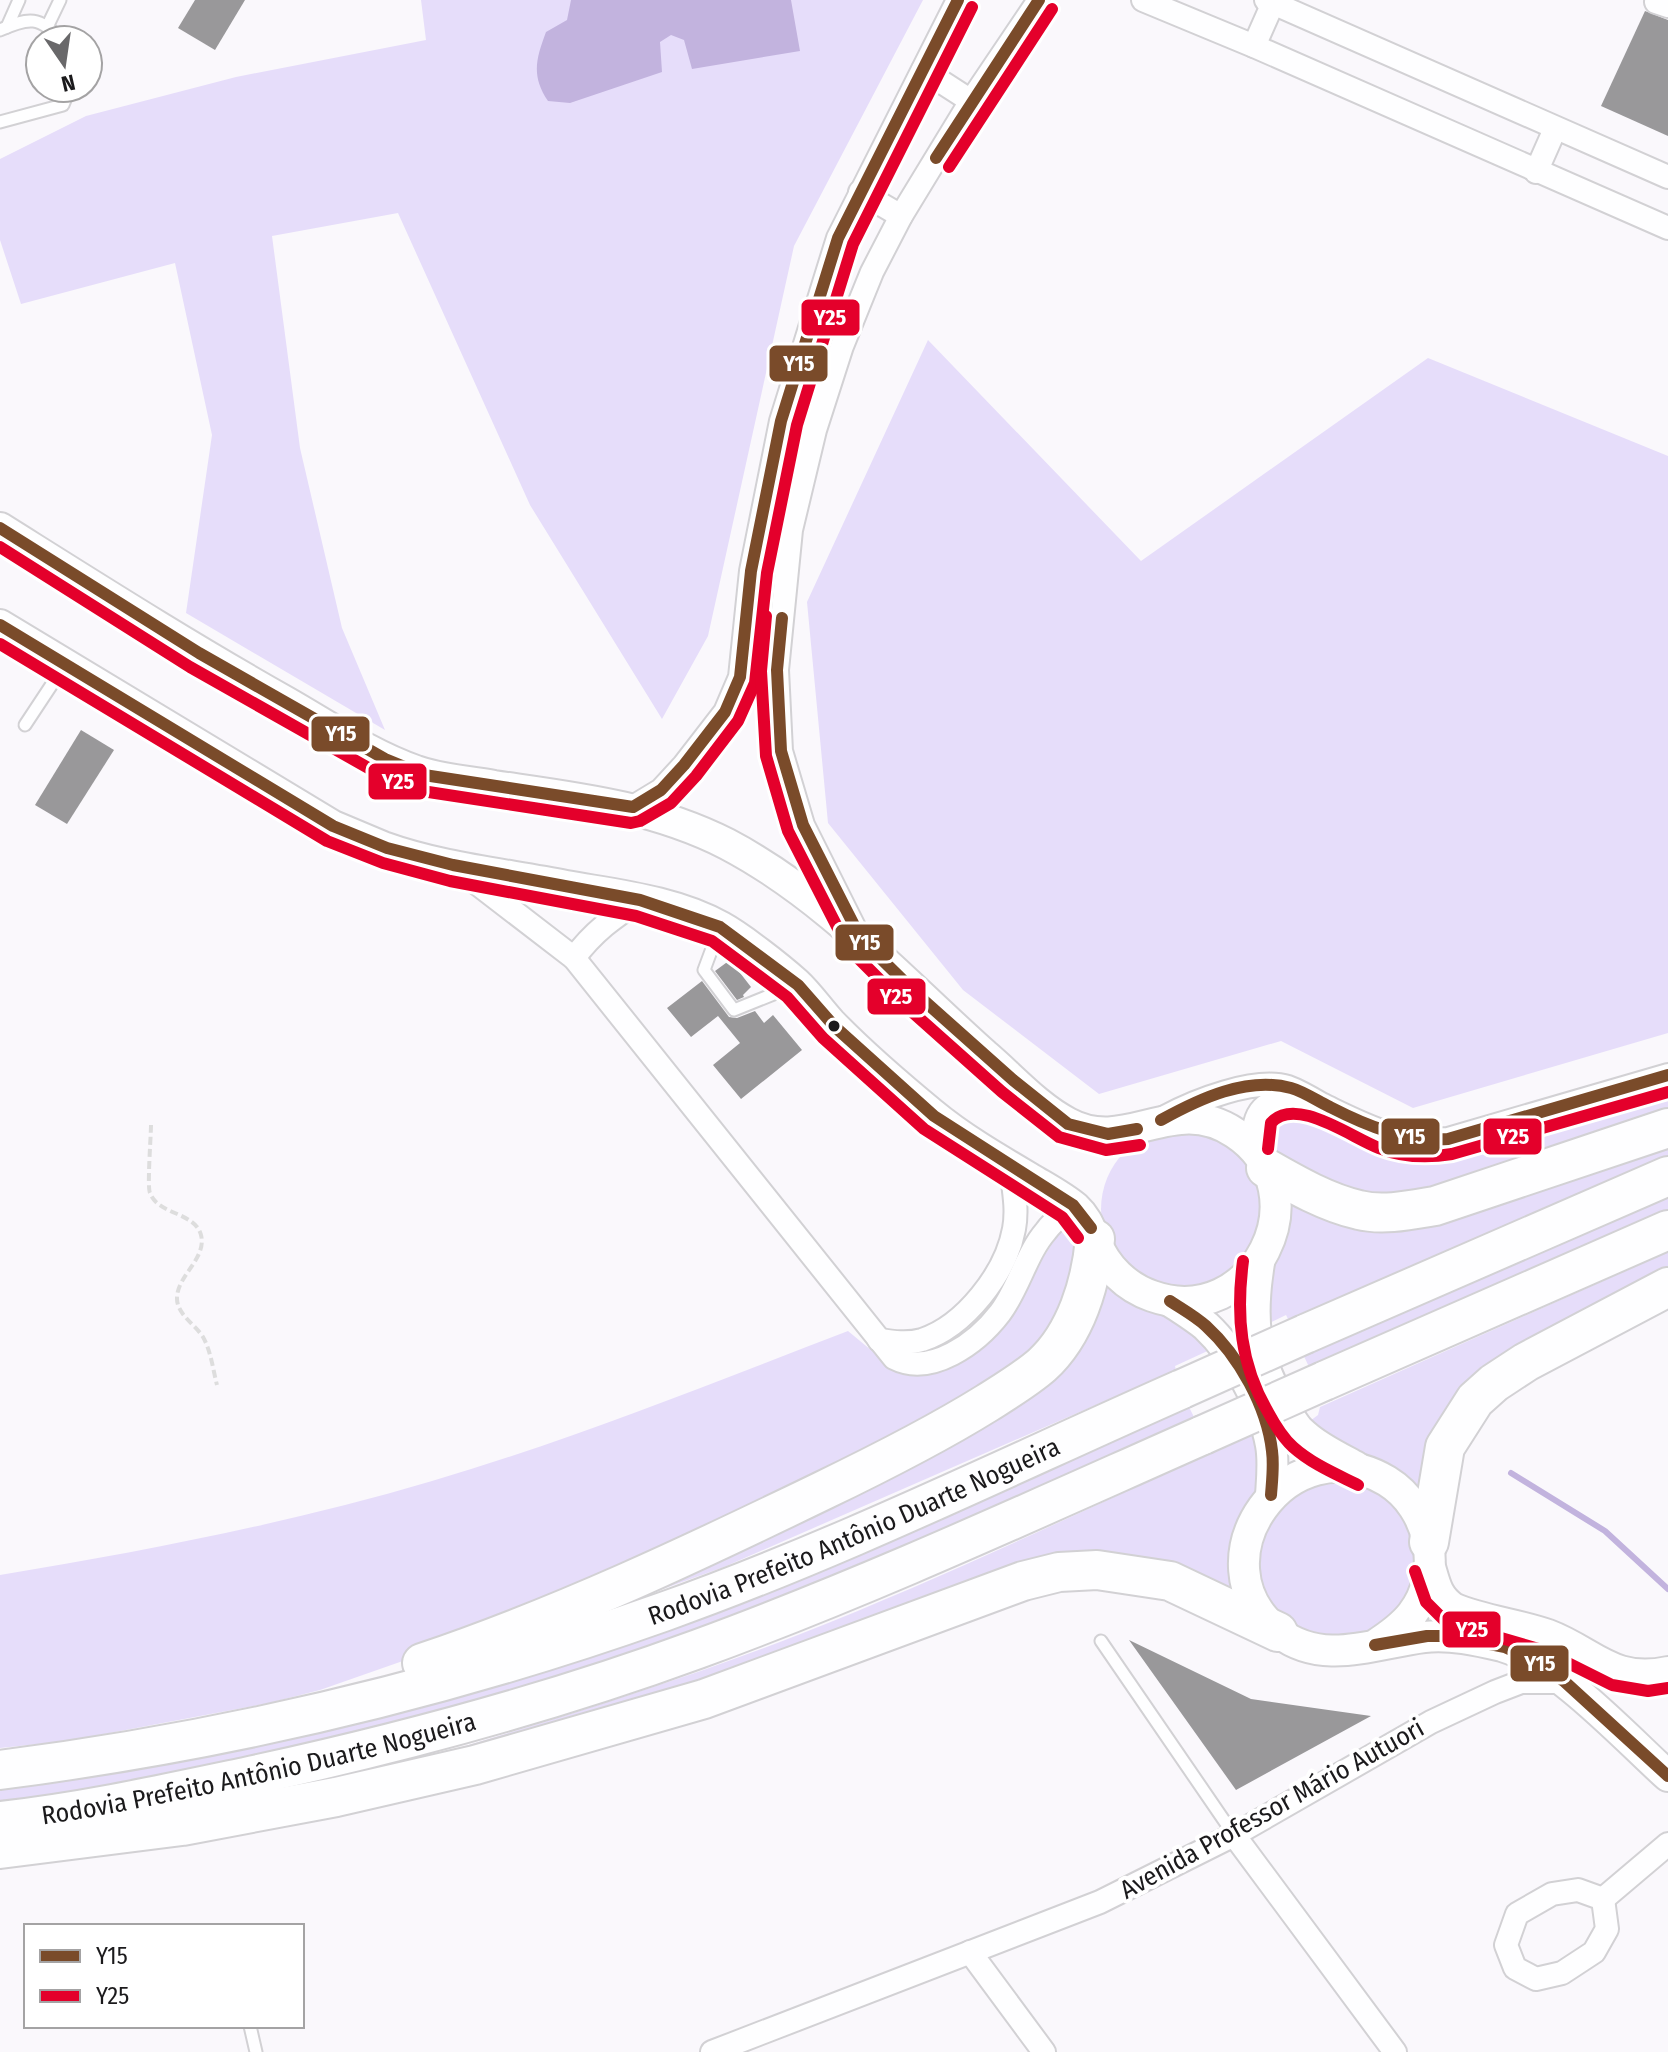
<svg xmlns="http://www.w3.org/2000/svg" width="1668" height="2052" viewBox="0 0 1668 2052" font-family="'Fira Sans Condensed',sans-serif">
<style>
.green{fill:#e6ddfa}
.water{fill:#c2b3de}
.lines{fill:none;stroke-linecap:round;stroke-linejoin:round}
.stream{stroke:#c2b3de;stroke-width:6}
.building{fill:#99989a}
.lane-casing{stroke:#d2d1d4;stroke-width:15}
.street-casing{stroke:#d2d1d4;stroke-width:26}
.secondary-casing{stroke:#d2d1d4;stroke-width:34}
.highway-casing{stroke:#d2d1d4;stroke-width:42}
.path{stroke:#ddd;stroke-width:4;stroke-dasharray:8 4;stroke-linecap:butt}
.lane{stroke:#fefeff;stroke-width:11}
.street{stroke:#fefeff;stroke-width:22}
.secondary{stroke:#fefeff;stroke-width:30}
.highway{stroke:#fefeff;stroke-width:38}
.highway-bridge-casing{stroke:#d2d1d4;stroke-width:42;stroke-linecap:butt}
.highway-bridge{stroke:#fefeff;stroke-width:38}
.bus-1-casing{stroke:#fff;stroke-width:18}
.bus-2-casing{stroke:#fff;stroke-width:18}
.bus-1{stroke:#7a4b2a;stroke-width:12}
.bus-2{stroke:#e4002b;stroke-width:12}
.bus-dot{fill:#1b1a1c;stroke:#fff;stroke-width:3}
.labels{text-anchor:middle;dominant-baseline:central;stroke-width:8;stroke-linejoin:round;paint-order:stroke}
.street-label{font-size:26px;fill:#1b1a1c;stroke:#fff}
.line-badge{stroke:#fff;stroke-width:3}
.badge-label{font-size:22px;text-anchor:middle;font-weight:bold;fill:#fff}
</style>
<rect width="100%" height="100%" fill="#faf8fc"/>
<g class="green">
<path d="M421,0H923L794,246L708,636L662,719L530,505L398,213L272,236L300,448L342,628L385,730L186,613L212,435L175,263L21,304L0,240V159L86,116L236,77L426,40Z"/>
<path d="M928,340L1141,561L1428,358L1668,456V1033L1413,1108L1281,1041L1099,1094L963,990L828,823L807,602Z"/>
<path d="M1668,1087V1116L1458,1187L1375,1204L1285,1165L1261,1137L1262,1125L1274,1111L1301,1106L1382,1146L1409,1150L1438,1151L1473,1144Z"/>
<circle cx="1182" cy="1209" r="81"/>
<path d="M1668,1139V1157L1288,1319L1286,1315L1263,1326L1269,1282L1285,1235L1286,1194L1352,1220Z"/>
<path d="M1668,1191V1212L1309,1367L1302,1352Z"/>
<path d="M1062,1228C1077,1229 1079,1239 1083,1251L1047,1343L918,1429L457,1642L320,1690L269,1703L67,1741L0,1748V1575C146,1551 290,1523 432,1481C574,1439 710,1384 848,1331L889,1365L906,1372L1006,1316Z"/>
<path d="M1668,1252V1275L1499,1364L1422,1501L1358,1459L1310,1421L1318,1415L1320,1407Z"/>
<path d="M1102,1276L1135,1303L1178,1322L1214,1348L1175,1366L1176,1370L724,1567L593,1614L997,1412Z"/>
<path d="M1186,1401L1194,1417L874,1562L679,1639L448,1712L217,1768L0,1804V1784L331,1723Z"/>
<path d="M1252,1434L1262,1468L1260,1480L1238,1540L1244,1604L1135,1564L698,1693L429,1757C555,1719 681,1681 803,1633C955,1573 1103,1501 1252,1434Z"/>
<circle cx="1337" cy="1560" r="80"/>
</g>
<path class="water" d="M571,0H791L800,51L692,69L684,40L671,35L660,42L662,72L570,103L548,101C531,76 536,59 546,32L567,20Z"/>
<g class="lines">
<path class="stream" d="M1511,1473L1605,1531L1668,1589"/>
</g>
<g class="building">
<path d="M195,0H245L215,50L178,28Z"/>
<path d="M1645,11L1668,20V136L1601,106Z"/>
<path d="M81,730L114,750L67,824L35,805Z"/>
<path d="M730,960L751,987L743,995L744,997L737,1000L715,971Z"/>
<path d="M702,981L729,1017L737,1018L755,1011L764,1023L773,1015L802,1050L741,1099L713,1065L740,1043L718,1016L691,1037L667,1008Z"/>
<path d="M1129,1640L1251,1699L1371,1716L1236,1790Z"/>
</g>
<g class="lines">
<defs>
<g id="lane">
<path d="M48,25L60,0"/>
<path d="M7,27L19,0"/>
<path d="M0,30C29,17 40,16 61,40"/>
<path d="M0,122L63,105L70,88"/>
<path d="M25,725L64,666"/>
<path d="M720,927L704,970L734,1010L796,985"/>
<path d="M1101,1641L1234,1835"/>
<path d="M250,2026L256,2052"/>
</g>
<g id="street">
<path d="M1143,0L1254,46L1668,228"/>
<path d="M1266,0L1668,177"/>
<path d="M1656,2L1668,6"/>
<path d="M1254,46L1273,3"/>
<path d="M923,70L971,101"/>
<path d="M1536,172L1555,129"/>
<path d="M860,192L901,216"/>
<path d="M633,807L661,790L684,765L725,712L740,677L751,571L781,421L838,238L958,0"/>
<path d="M457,868L574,958L894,1358C931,1377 977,1343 1000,1313C1019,1288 1026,1254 1046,1231C1053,1221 1064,1213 1073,1205"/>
<path d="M856,931L803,825L781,751L777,670L791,530L815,430L842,346L872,272L901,216L971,101L1039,0"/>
<path d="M574,958C593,932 614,917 640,900"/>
<path d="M1165,1117C1194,1101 1255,1077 1288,1087C1299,1091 1311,1098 1321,1104C1365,1125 1398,1144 1448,1139L1668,1075"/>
<path d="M1252,1147C1254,1108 1262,1101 1300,1096"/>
<path d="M879,1340C893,1342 908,1344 922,1340C965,1326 1006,1273 1014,1229C1018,1208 1013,1187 1011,1167"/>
<path d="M1234,1835L1395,2052"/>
<path d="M1578,1890L1603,1899L1607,1929L1594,1952L1562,1973L1536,1979L1515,1968L1506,1945L1517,1914L1552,1894Z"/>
<path d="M1603,1899L1668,1844"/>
<path d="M970,1952L1044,2052"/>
<path d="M712,2052L1100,1902L1234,1835L1431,1722L1495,1692L1521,1682H1565"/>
</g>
<g id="secondary">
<path d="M0,528C94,587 188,647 286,702C328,726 370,755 416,771C440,780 468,781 494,786C576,798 652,806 727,844C826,896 902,981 985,1055C1011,1077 1037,1107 1068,1123C1127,1155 1173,1092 1235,1133C1324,1192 1253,1332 1152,1296C1126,1287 1106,1267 1096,1242C1090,1229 1087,1218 1076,1208C1063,1197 1046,1188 1031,1179C997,1159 961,1138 931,1113C897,1085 862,1055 831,1023C819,1010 809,995 796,983C778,967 741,938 721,927C675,901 616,895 566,886C505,874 441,868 383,847C366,840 350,833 333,826L0,625"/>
<path d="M1259,1263C1250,1318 1253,1356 1282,1404C1288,1413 1292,1423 1299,1430C1315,1446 1336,1456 1356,1467"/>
<path d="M1170,1301C1182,1309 1195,1317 1206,1326C1235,1353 1264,1406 1271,1445C1274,1461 1272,1479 1271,1495"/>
<path d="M1430,1567C1435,1584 1437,1597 1453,1608C1483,1621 1517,1624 1548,1635C1593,1652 1612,1684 1668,1672"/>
<path d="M1375,1645C1389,1636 1402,1627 1412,1614C1444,1573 1431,1508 1387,1481C1289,1422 1190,1561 1278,1632C1323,1667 1374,1643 1424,1637C1450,1634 1477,1640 1502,1646C1556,1662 1625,1737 1668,1776"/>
</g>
<g id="highway">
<path d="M1266,1168C1294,1184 1327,1203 1359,1210C1383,1216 1411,1210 1435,1206L1668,1128"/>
<path d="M1305,1334L1668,1176"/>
<path d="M1324,1381L1668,1230"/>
<path d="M1429,1542L1445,1447L1475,1400L1494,1383L1526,1362L1668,1287"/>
<path d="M422,1663C559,1617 692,1554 822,1491C878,1464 934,1436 987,1403C1006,1391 1026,1379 1042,1365C1076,1334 1091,1283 1095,1239"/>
<path id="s1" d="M0,1770C226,1741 449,1688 663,1612C840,1549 1010,1465 1182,1389"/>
<path id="s2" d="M0,1821C82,1812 164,1794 245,1777C398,1744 551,1703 698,1649C870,1586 1036,1509 1203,1435"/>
<path d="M0,1849L182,1826L336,1797L475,1765L704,1699L1023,1581L1059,1572L1097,1570L1170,1581L1278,1632"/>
</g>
</defs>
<use href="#lane" class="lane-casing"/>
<use href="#street" class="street-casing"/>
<use href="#secondary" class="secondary-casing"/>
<use href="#highway" class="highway-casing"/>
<path class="path" d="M151,1125C151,1136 147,1187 150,1193C158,1215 195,1212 201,1235C207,1258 178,1275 177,1297C176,1314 195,1324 203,1337C211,1351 213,1370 217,1385"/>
<use href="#lane" class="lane"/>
<use href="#street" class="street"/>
<use href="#secondary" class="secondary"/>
<use href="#highway" class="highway"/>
<defs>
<g id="highway-bridge">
<path d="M1182,1389L1305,1334"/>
<path d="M1203,1435L1324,1381"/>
</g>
</defs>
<use href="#highway-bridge" class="highway-bridge-casing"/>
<use href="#highway-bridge" class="highway-bridge"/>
<defs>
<g id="bus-1">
<path d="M936,158L1039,0"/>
<path d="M0,528L199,653L385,759L424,775L633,807L661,790L684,765L725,712L740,677L751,571L781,421L838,238L958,0"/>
<path d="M782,618L777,670L781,751L803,825L861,939L921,998L1013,1080L1068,1124L1108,1134L1137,1129"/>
<path d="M0,625L333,826L387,848L453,865L640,900L720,927L798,985L834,1026L934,1116L1073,1205L1091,1228"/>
<path d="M1161,1120C1199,1099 1247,1076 1291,1088C1305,1092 1317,1101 1330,1107C1369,1127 1404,1141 1448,1139L1668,1075"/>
<path d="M1170,1301C1182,1309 1195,1316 1206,1326C1239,1356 1267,1407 1272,1451C1274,1466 1272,1481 1271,1495"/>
<path d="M1375,1645L1427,1636H1449L1505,1647L1539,1663L1565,1682L1668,1776"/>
</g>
<g id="bus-2">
<path d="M949,167L1052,9"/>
<path d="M0,547L190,667L379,774L422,791L631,823L640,821L671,803L696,776L738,721L755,683L767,573L797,425L853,244L972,7"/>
<path d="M766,616L761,671L766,756L788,831L848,948L910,1010L1002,1092L1059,1137L1106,1150L1140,1145"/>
<path d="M0,644L327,841L383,863L450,881L636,916L712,941L787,997L823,1038L924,1129L1062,1217L1078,1238"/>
<path d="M1268,1149L1271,1123C1295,1095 1352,1138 1379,1148C1402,1157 1428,1158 1452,1154L1668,1092"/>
<path d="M1243,1261C1236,1315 1240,1364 1268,1412C1275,1425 1282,1437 1293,1447C1312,1464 1336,1474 1358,1485"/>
<path d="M1415,1571L1426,1602L1446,1622L1542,1650L1612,1685L1648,1691L1668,1688"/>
</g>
</defs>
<use href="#bus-1" class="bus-1-casing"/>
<use href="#bus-2" class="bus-2-casing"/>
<use href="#bus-1" class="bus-1"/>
<use href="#bus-2" class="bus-2"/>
</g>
<circle class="bus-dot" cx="834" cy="1026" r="7"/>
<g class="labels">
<g class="street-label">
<text stroke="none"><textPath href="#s1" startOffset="890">Rodovia Prefeito Antônio Duarte Nogueira</textPath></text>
<text stroke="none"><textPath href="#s2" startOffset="264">Rodovia Prefeito Antônio Duarte Nogueira</textPath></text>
<text transform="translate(1272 1809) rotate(-29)">Avenida Professor Mário Autuori</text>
</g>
</g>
<g class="line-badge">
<rect x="800" y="298" width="61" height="39" rx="8" fill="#e4002b"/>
<rect x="768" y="344" width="61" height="39" rx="8" fill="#7a4b2a"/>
<rect x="310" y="715" width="61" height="38" rx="8" fill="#7a4b2a"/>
<rect x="367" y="762" width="61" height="39" rx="8" fill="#e4002b"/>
<rect x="834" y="923" width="61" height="39" rx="8" fill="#7a4b2a"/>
<rect x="866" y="977" width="61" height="39" rx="8" fill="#e4002b"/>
<rect x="1482" y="1117" width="61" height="39" rx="8" fill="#e4002b"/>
<rect x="1380" y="1117" width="61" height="39" rx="8" fill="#7a4b2a"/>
<rect x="1441" y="1610" width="61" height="39" rx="8" fill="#e4002b"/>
<rect x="1509" y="1644" width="61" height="39" rx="8" fill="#7a4b2a"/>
</g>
<g class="badge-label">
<text x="830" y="325">Y25</text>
<text x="799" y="371">Y15</text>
<text x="341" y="741">Y15</text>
<text x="398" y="789">Y25</text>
<text x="865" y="950">Y15</text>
<text x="896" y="1004">Y25</text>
<text x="1513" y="1144">Y25</text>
<text x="1410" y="1144">Y15</text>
<text x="1472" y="1637">Y25</text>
<text x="1540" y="1671">Y15</text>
</g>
<rect x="24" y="1924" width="280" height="104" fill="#ffffff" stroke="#a4a3a4" stroke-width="2"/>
<rect x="40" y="1950" width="40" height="12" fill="#7a4b2a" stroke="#a4a3a4" stroke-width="2"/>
<text x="96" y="1964" font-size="24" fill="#1b1a1c">Y15</text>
<rect x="40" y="1990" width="40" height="12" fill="#e4002b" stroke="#a4a3a4" stroke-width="2"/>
<text x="96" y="2004" font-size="24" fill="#1b1a1c">Y25</text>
<g transform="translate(64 64) rotate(167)"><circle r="38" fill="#ffffff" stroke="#a4a3a4" stroke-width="2"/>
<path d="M0-6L14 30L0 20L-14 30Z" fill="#69686a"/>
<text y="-12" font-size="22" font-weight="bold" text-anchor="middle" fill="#1b1a1c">N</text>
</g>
</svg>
